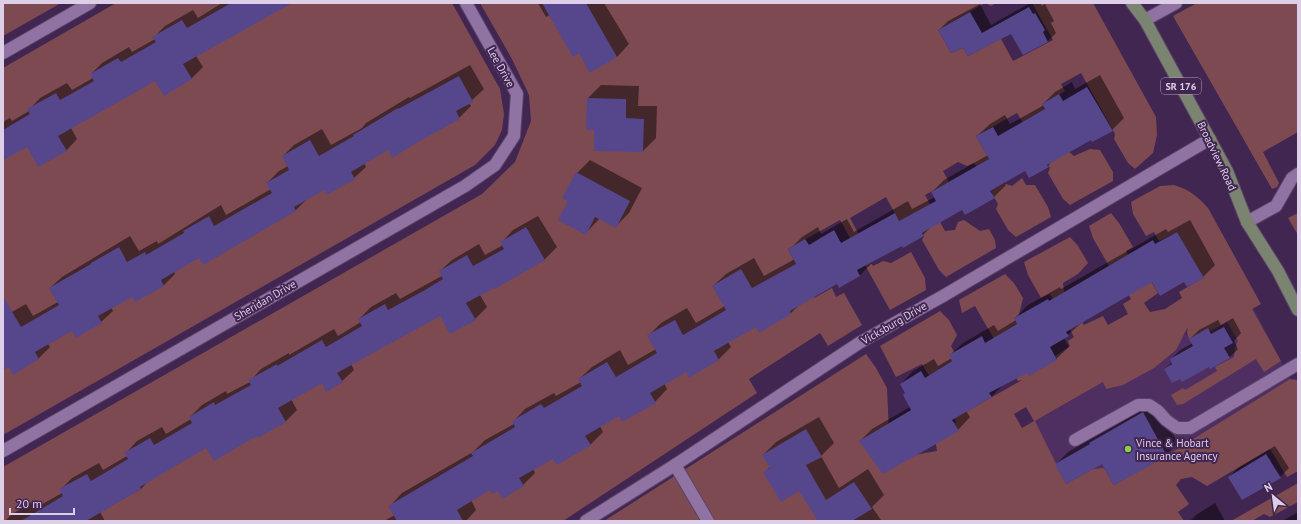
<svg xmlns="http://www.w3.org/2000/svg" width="1301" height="524" viewBox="0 0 1301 524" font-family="'PT Sans',sans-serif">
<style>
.built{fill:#4f2f61}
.green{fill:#7e4a51;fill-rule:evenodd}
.shadow{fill:#0007}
.building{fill:#56468b}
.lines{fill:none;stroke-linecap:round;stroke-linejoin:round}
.minor-casing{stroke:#5b4368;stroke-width:14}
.major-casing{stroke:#5b4368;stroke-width:14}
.minor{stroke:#9072a3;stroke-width:12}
.major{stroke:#7b8371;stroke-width:12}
.poi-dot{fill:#8cce45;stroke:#422652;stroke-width:1.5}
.labels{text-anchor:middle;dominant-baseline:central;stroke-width:4;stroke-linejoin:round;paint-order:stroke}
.shield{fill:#422652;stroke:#af9cbc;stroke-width:1}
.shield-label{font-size:10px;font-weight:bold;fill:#decfe9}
.street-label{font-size:11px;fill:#decfe9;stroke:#422652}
.poi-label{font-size:11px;fill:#decfe9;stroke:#422652;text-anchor:start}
</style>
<rect width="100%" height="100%" fill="#422652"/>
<path class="built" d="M1248,298L1292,382L1053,521L1022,429Z"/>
<g class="green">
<path d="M3,3H61L3,36Z"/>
<path d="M116,3H452L500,89L504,114L502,130L495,145L475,165L3,435V68Z"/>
<path d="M480,3H996L991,6L985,3L938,30L951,53L963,48L968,56L989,45L1000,37L1013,61L1053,40L1032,3H1093L1156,117L1157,135L1153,153L1135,169L1128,163L1114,139L1115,134L1081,73L1061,84L1065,91L1042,104L1069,152L1074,156L1090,149L1100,150L1113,172V181L1070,205L1063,199L1048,173L1050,168L1017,113L976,136L1003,183L1012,186L1022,178L1026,185H1035L1048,207L1051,217L1016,237L1008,230L996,209L998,204L974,163L967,166L958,162L943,171L949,182L925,195L945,231L955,230L958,222L964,220L980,231L989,229L995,240L996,248L946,277L939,270L922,240L924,236L912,214L899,221L886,197L850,218L858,233L856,236L873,266L883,261L891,263L911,252L925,278L926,290L890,310L840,220L788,249L814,298L832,288L836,297L844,293L862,325L828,346L820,333L749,379L757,393L563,521H3V467L482,194L515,162L531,121L529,95L512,59Z"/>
<path d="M1197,3H1298V132L1263,152L1279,183L1277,187L1272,189L1173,16Z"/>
<path d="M1174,185C1190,190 1197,196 1208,208L1261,304L1252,309L1281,361L1264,372L1256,359L1183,404L1177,405L1171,395L1183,388L1185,390L1217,371L1215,367L1234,357L1235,347L1238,341L1227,322L1210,331L1208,329L1189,339L1187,332L1188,327L1176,350L1154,368L1123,385L1106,389L1103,382L1035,421L1066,484L1093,469L1104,468L1114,485L1169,454L1290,379L1298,380V471L1287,477L1270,449L1207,486L1192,477L1181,479L1176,485L1189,504L1178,512L1184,521H604L866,354L876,368L887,388L889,433L914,455L937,451L934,432L946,420L957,423L922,364L896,377L880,346L940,311L949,320L957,335L951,346L954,352L952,361L939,369L964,413L1022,380L1018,381L975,306L962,313L959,300L1005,274L1014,283L1023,298L1019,315L1014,318L1017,324L1004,332L1057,360L1055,356L1070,346L1068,341L1074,337L1050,294L1041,298L1028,275L1024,262L1070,237L1078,246L1088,263L1078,274L1063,283L1064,291L1084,325L1103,316L1108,325L1128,314L1123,304L1131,299L1111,265L1109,266L1093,238L1089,226L1111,213L1119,223L1133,247L1126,251L1131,260L1145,271L1158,293L1144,303L1150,312L1165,309L1182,298L1179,292L1203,278L1177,232L1159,241L1154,232L1146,236L1133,214L1131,202L1160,186ZM1026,407L1034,421L1022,428L1014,414Z"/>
<path d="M1298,213V235L1288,218Z"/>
<path d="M1298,483V502L1270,517L1264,514L1252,521H1231Z"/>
</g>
<g class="shadow">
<path d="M222,3H290L196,56L203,67L191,79L156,80L71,128L77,139L66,151L27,145L3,158V122L10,118L12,121L29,111V110L40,98L67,83L72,90L93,78L91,74L102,63L129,47L132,52L155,39L154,37L165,26L193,10L198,18Z"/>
<path d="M538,3H604L629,44L617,57L580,52L550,15L546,17Z"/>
<path d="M1030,3H1040L1042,6L1045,4L1054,21L1051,23L1056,33L1047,42L1011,33L963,46L939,30L948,21L980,4L991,25Z"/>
<path d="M470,65L484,89L469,103L471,106L459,118L388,149L364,163L366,167L354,178L324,189L307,199L296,210L203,263L199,257L174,271L175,274L164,285L132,295L111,307L113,311L101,322L73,330L48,344L50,347L39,358L13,373L9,366L3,369V317L26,304L33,316L58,302L50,288L62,277L130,236L139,251L157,241L158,244L221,205L226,215L271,189L267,183L279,171L288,166L283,156L294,145L322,129L331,145L362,128L366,123L409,97L410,98Z"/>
<path d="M1100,75L1124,118L1112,130L1091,138L1054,159L1048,166L1030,176L1026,169L1004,182L1006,185L994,197L963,209L933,225L923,235L902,244L871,261L872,263L860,275L839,287L837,282L801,303L791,313L759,331L756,326L728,342L731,347L719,359L690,376L686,370L664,383L667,389L655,402L619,415L600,426L603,432L590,445L554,458L533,469L535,473L523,485L498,490L491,489L471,500L476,510L466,521H384L395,515L390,506L402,493L473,452L485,440L514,424L513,422L525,409L554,393L556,396L581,382L579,379L592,367L620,350L628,365L656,349L648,336L661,323L687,308L696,323L725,306L713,286L726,274L754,258L764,276L795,259L789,250L802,237L818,227L821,234L847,219L854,232L908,201L912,209L935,197L932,192L944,180L988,155L977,136L990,124L1005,115L1010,124L1044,105L1043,104L1055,92L1072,82L1075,89Z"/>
<path d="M601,85L639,86L638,106H657L656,138L643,151L588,98Z"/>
<path d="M590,160L642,188L629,213L616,226L600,218L585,234L569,201L577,173Z"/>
<path d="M538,216L557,247L545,259L495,288L494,287L480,295L487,307L475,319L440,314L351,364L354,370L342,381L322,382L291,399L297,410L286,421L257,434L207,447L149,480L141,489L100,512L105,521H5L12,514L36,500L39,506L62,493L61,489L72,478L99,463L103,470L127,456L126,453L137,441L162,427L166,434L191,419L190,417L202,405L226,391L227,394L250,382V381L261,369L289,353V355L334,329L338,336L361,322L359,319L371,307L396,293L400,299L438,278L442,276L440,271L452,260L479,244L485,255L503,245L502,242L513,230Z"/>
<path d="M1190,220L1215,265L1203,277L1184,280L1152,281L1081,323L1068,335L1064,338L1069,347L1056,359L1028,371L1003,385L991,397L966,411L970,417L958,430L860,441L872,429L910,407L906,393L901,384L913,371L934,359L938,366L952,358L950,355L963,343L994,325L998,331L1016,320L1015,318L1028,305L1060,287L1061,289L1166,229L1168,232Z"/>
<path d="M1233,318L1241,333L1234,341L1238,349L1229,358L1180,377L1165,369L1172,362L1171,359L1180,350L1193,343L1190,339L1199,330L1218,320L1221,325Z"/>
<path d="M1155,401L1178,443L1166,455L1102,462L1056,464L1068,452L1099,434L1103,431Z"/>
<path d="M819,417L834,443L821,456L839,488L868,469L884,495L872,507L881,520L879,521H819L799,490L765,472L770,467L763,455L776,442Z"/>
<path d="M1275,446L1289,468L1280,477H1229L1238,468Z"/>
<path d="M1215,503L1225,521H1190L1196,515Z"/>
<path d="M1298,512V521H1283L1284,520Z"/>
</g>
<g class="building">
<path d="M231,3H292L183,64L192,79L164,96L155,81L58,136L67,151L38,167L27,147L3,160V130L30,114L27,109L56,93L60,100L94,81L90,74L118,58L121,62L156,42L152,37L182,20L187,28Z"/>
<path d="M542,3H586L617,57L590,73L579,53L573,57Z"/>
<path d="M1029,7L1033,14L1035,13L1045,30L1043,32L1048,42L1023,55L1011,34L968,56L963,48L951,53L938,30L970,12L982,33Z"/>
<path d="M459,76L473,102L456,111L460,119L418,142L392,158L388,150L351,172L355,179L327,195L324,190L294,207L296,211L203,265L199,258L161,280L164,286L135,302L132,297L98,316L102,323L76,338L72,331L35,352L39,359L13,375L9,367L3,370V296L21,327L59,305L49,288L91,264V263L119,247L127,262L145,252L146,255L184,233L183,231L209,216L214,226L272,193L266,183L289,170L282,156L310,140L319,156L354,136L353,135L398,108V109Z"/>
<path d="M1087,87L1113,131L1092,142L1091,140L1047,165L1049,167L1029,178L1025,171L990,191L995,198L965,215L962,210L922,233L924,236L903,248L902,246L857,270L860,276L839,288L837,284L790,311L791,314L759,333L756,327L714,351L719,360L689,378L686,372L650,393L656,403L622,422L619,416L585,436L591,445L557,465L553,459L519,478L524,486L502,499L498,491L492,494L490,490L457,510L463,521H397L388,506L473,456L471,453L515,427L512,421L541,404L544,408L582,386L578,379L607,362L616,377L657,353L647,335L675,320L683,335L726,310L712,286L741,269L752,288L796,264L788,249L805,239L809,245L834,230L841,243L895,213L899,221L936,201L931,192L989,159L976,136L993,127L998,136L1045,109L1042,104L1059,94L1063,101Z"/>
<path d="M587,98L626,99V118L644,119L643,152L594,151V130H586Z"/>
<path d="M576,172L630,201L616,228L595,217L586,235L558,220L568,201L562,198Z"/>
<path d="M526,227L545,260L495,289L494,288L466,303L476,320L450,334L440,316L337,373L343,382L326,392L322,383L278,408L286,422L258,438L257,436L214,461L206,448L140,487L141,489L86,521H21L63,496L59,489L87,474L91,481L128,459L124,453L150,438L154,445L192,423L189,417L214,402L215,405L251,385L248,380L277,364V366L322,340L326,347L362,326L358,319L385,304L388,310L425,290L443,279L439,271L467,255L473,266L504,249L500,242Z"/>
<path d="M1177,232L1204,278L1187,287L1184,282L1160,296L1152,282L1066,332L1069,336L1050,347L1057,360L1029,376L1027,373L989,393L992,397L952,420L959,431L883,474L859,441L911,410L903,395L905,393L900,384L921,371L925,378L952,361L949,355L982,336L985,343L1017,324L1014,318L1048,299L1049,301L1153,240L1155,244Z"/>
<path d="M1224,327L1233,343L1224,348L1230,358L1210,369L1209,367L1182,382L1180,379L1172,383L1164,369L1172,364L1170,359L1193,346L1189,339L1208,328L1211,334Z"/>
<path d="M1143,412L1167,456L1114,485L1102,464L1066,484L1055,464L1090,444L1089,443Z"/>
<path d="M806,429L822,457L806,465L826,500L854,482L872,509L852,521H818L799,491L781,502L763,472L770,468L762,455Z"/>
<path d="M1266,454L1281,478L1242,500L1228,477Z"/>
</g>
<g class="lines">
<defs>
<g id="minor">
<path d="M1145,20L1176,3"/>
<path d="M3,53L90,3"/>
<path d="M1247,222L1276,206L1292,178L1298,174"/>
<path d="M1075,440L1138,405H1149L1158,411L1166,420L1177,428H1190L1298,364"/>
<path d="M3,451L465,186L495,165L514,136L517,94L466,3"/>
<path d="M675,465L708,521"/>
<path d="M586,521L675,465L859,343L943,296L1210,139"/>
</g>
<path id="major" d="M1132,3L1145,20L1227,171L1247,222L1278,271L1298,310"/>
</defs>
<use href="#minor" class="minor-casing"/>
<use href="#major" class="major-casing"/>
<use href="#minor" class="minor"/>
<use href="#major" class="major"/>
</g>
<circle class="poi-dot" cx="1128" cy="449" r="4"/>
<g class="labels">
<rect class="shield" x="1161" y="78" width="40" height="16" rx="3"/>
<g class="shield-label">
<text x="1181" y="86">SR 176</text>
</g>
<g class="street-label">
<text transform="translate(501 67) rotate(61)">Lee Drive</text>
<text transform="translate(1217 156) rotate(64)">Broadview Road</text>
<text transform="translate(265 300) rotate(-30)">Sheridan Drive</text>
<text transform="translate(894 323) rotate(-30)">Vicksburg Drive</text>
</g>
<g class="poi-label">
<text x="1136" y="443">Vince &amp; Hobart<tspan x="1136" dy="13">Insurance Agency</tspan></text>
</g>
</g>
<rect width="1301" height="524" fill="none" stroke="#decfe9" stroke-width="8"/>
<g transform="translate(1273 496) rotate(331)" stroke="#422652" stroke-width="3" paint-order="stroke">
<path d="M0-3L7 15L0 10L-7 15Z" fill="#decfe9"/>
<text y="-6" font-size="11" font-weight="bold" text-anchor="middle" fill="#decfe9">N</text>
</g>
<path d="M10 508v6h64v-6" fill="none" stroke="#decfe9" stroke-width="2"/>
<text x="16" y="508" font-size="12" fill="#decfe9" stroke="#422652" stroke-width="3" paint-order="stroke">20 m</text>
</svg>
